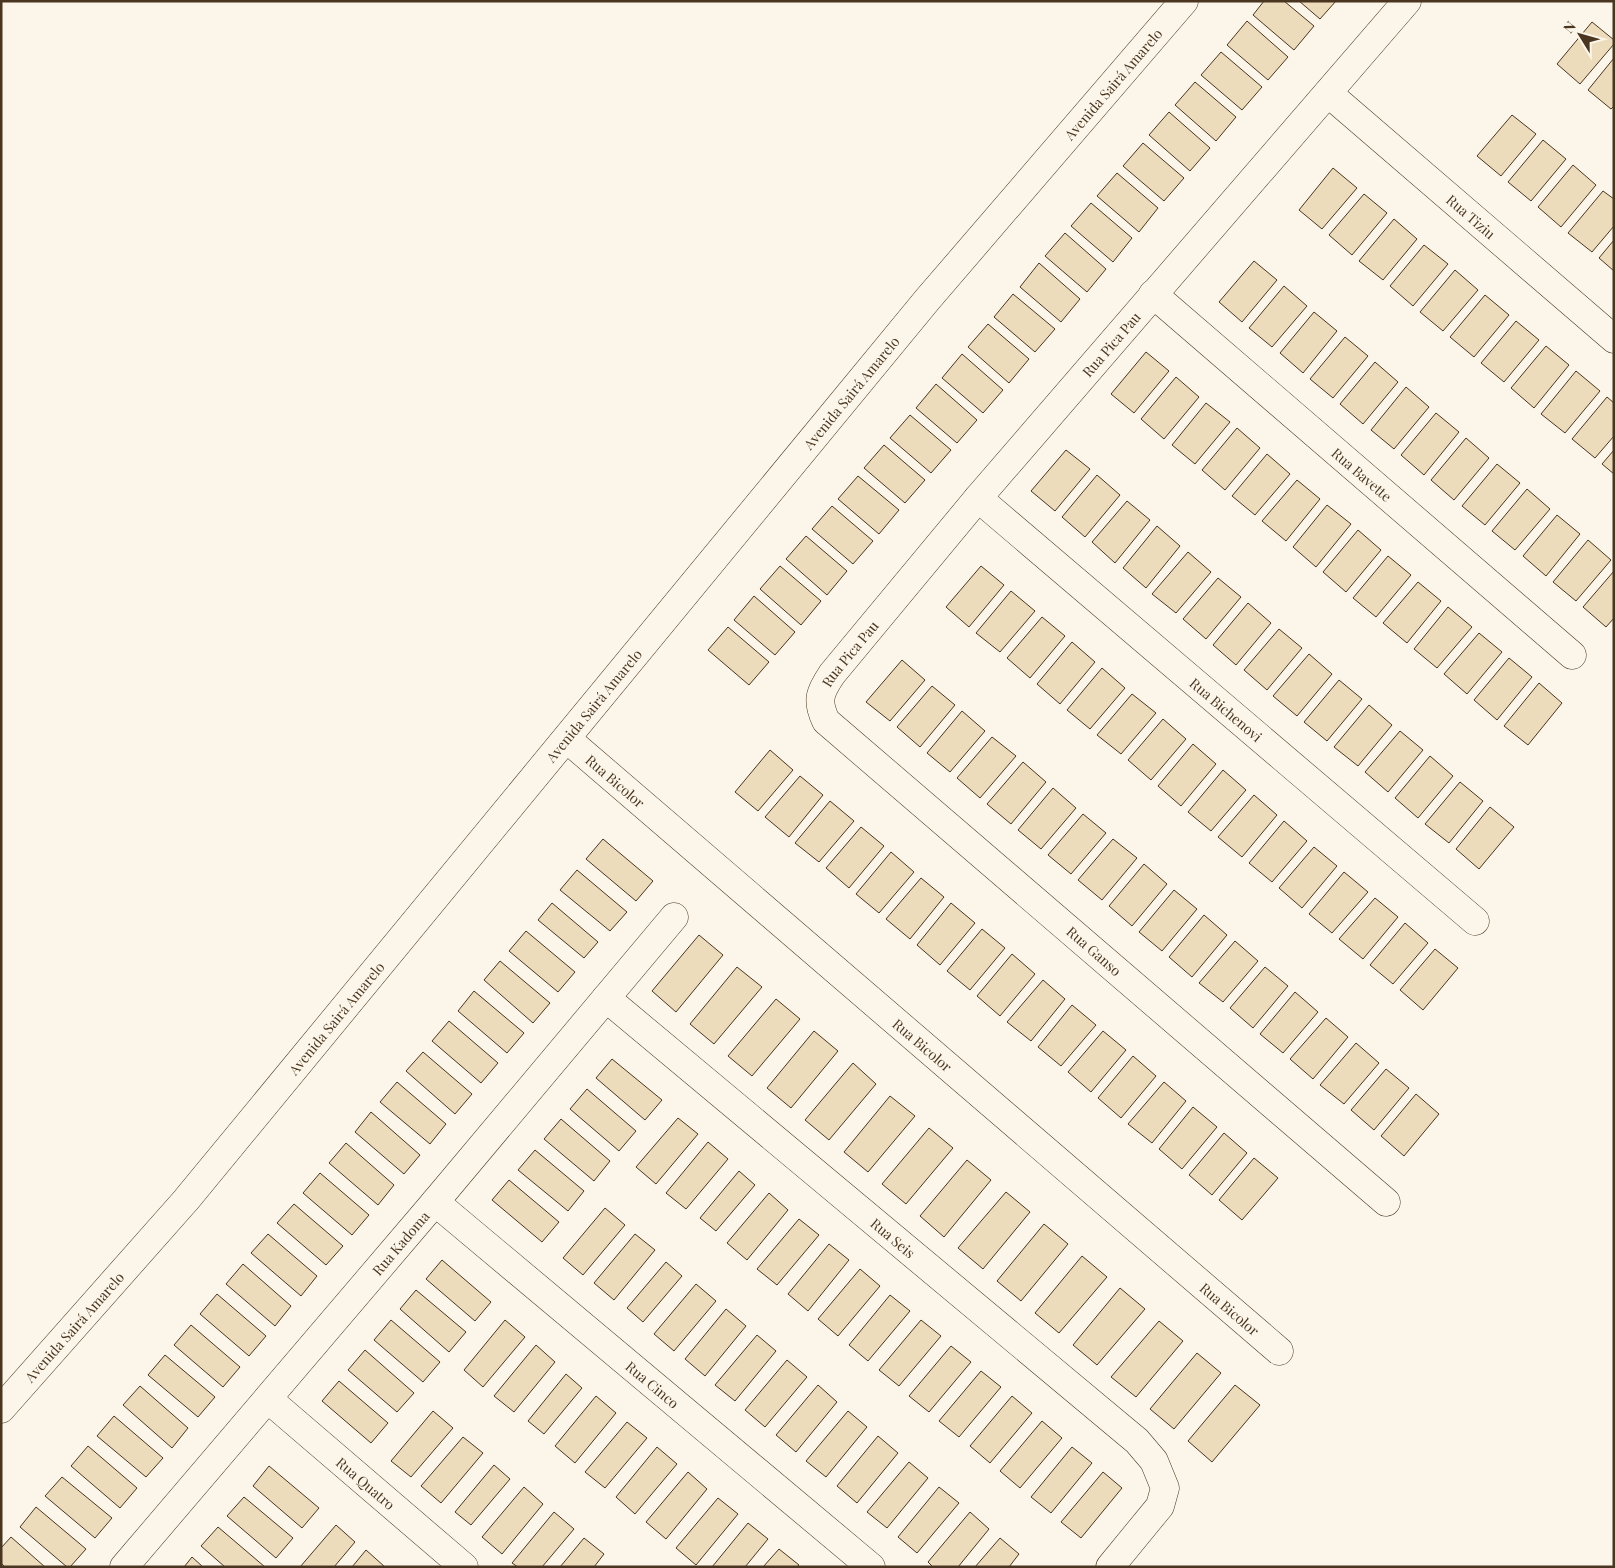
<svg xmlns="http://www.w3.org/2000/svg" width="1615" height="1568" viewBox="0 0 1615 1568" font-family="'Playfair Display',serif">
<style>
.building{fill:#ecdcbc;stroke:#4a3520}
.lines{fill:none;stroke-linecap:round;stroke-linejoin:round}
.minor-casing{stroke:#4a3520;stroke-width:29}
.minor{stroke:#fbf6e9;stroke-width:28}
.labels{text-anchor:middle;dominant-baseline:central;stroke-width:4;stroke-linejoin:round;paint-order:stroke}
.street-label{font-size:14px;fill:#4a3520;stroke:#fbf6e9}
</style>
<rect width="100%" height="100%" fill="#fbf6e9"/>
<g class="building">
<path d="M1264,1H1284L1314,26L1294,50L1253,15Z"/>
<path d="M1299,1H1336L1320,19Z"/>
<path d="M1247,21L1288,57L1268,80L1227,45Z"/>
<path d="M1592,22L1614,40V44L1580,84L1557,64Z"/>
<path d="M1221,52L1262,87L1242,110L1201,75Z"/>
<path d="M1614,58V106L1611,109L1588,90Z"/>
<path d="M1195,82L1236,117L1216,141L1175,105Z"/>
<path d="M1169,112L1210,148L1190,171L1149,135Z"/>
<path d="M1512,115L1536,134L1501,176L1477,156Z"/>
<path d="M1543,140L1566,159L1531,201L1508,182Z"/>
<path d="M1143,143L1184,178L1164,201L1123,166Z"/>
<path d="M1573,165L1596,185L1561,227L1538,207Z"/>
<path d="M1333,168L1357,188L1322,229L1299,210Z"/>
<path d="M1117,173L1158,208L1139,232L1097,196Z"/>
<path d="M1603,191L1614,199V226L1592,252L1568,233Z"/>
<path d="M1364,194L1387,213L1352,255L1329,235Z"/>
<path d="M1091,203L1132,238L1113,262L1071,226Z"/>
<path d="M1394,219L1417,239L1383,280L1359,261Z"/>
<path d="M1065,233L1106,269L1087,292L1045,256Z"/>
<path d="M1614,240V271L1599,258Z"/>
<path d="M1424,245L1448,264L1413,306L1390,286Z"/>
<path d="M1254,261L1277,280L1242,322L1219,302Z"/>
<path d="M1039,263L1080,299L1061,322L1020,287Z"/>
<path d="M1455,270L1478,290L1443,331L1420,312Z"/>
<path d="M1284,286L1307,306L1272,347L1249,328Z"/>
<path d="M1013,294L1055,329L1035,352L994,317Z"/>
<path d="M1485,295L1509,315L1474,357L1450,337Z"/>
<path d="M1314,312L1337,331L1303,373L1280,353Z"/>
<path d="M1516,321L1539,340L1504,382L1481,363Z"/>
<path d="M988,324L1029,359L1009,383L968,347Z"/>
<path d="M1345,337L1368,356L1333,398L1310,379Z"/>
<path d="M1546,346L1569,365L1534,408L1511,388Z"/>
<path d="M1146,352L1169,371L1134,413L1111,394Z"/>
<path d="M962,354L1003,390L983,413L942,378Z"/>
<path d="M1375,362L1398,382L1363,424L1340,404Z"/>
<path d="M1576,371L1600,391L1565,433L1541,414Z"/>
<path d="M1176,377L1199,397L1164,439L1141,419Z"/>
<path d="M936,384L977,420L957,443L916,408Z"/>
<path d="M1406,387L1429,407L1394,449L1371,430Z"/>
<path d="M1607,397L1614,403V436L1595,458L1572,439Z"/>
<path d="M1206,403L1230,422L1195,464L1172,445Z"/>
<path d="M1436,413L1459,432L1424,475L1401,455Z"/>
<path d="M910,415L951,450L931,473L890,438Z"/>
<path d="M1237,428L1260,448L1225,490L1202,470Z"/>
<path d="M1466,438L1489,458L1454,500L1431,480Z"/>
<path d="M884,445L925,480L905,503L864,468Z"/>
<path d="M1066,450L1090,469L1055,511L1031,491Z"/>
<path d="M1614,450V474L1602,464Z"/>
<path d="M1267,454L1290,474L1255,515L1232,496Z"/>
<path d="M1497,464L1520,483L1485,525L1462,506Z"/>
<path d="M1097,475L1120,495L1085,537L1062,517Z"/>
<path d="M858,476L899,510L879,534L838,499Z"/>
<path d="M1297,480L1320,499L1286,541L1262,521Z"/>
<path d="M1527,489L1550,509L1515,550L1492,531Z"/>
<path d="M1127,501L1150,520L1115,563L1092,542Z"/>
<path d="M1327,505L1351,524L1316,567L1293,547Z"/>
<path d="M832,506L873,541L853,564L812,529Z"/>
<path d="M1557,515L1580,534L1546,576L1523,556Z"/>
<path d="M1157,526L1180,546L1146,588L1123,568Z"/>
<path d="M1358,530L1381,550L1346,592L1323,572Z"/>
<path d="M806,536L847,571L827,595L786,559Z"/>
<path d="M1588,540L1611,560L1576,601L1553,582Z"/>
<path d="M1188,552L1211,572L1176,613L1152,594Z"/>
<path d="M1388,556L1411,575L1376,617L1353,598Z"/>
<path d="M780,566L821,601L801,625L760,589Z"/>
<path d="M981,566L1004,585L969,627L946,607Z"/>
<path d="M1614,571V618L1606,627L1583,607Z"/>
<path d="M1218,578L1241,597L1206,639L1183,619Z"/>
<path d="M1418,582L1441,601L1407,643L1383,623Z"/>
<path d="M1011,591L1035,611L1000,652L976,633Z"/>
<path d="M754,596L795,632L775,655L734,620Z"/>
<path d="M1248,603L1271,623L1236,665L1213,645Z"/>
<path d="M1448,607L1472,627L1437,668L1414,649Z"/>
<path d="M1042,617L1065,636L1030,678L1007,658Z"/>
<path d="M728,627L769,662L749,685L708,650Z"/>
<path d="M1279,629L1302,648L1267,690L1244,670Z"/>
<path d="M1479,633L1502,652L1467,694L1444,674Z"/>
<path d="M1072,642L1095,662L1060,704L1037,684Z"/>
<path d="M1309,654L1332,674L1297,716L1273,696Z"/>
<path d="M1509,658L1532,677L1497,720L1474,700Z"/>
<path d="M902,660L925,680L890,721L866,702Z"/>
<path d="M1102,668L1125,688L1090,729L1067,710Z"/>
<path d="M1339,680L1362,699L1327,741L1304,722Z"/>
<path d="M1539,683L1562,703L1528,745L1504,726Z"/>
<path d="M932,686L955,705L920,747L897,727Z"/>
<path d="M1132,694L1156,713L1121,754L1097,735Z"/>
<path d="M1369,705L1392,725L1358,766L1334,747Z"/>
<path d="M962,711L985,731L950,772L927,753Z"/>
<path d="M1163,719L1186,739L1151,780L1128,760Z"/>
<path d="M1400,731L1423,750L1388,792L1365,772Z"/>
<path d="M992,737L1016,756L980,798L957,778Z"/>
<path d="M1193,744L1216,764L1181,806L1158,786Z"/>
<path d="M770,750L793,770L758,811L735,792Z"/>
<path d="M1430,756L1453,776L1418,818L1395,798Z"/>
<path d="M1023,762L1046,782L1011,824L987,804Z"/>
<path d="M1223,770L1246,790L1211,831L1188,812Z"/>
<path d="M800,776L823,795L789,837L765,817Z"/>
<path d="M1460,782L1483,801L1449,843L1425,824Z"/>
<path d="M1053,788L1076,808L1041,849L1018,830Z"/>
<path d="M1254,795L1277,815L1242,857L1218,837Z"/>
<path d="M830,801L854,821L819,862L795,843Z"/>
<path d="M1490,807L1514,827L1479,869L1456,849Z"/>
<path d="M1083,814L1106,833L1071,874L1048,855Z"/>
<path d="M1284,821L1307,841L1272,882L1249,863Z"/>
<path d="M861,827L884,846L849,888L826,868Z"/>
<path d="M603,839L653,881L636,901L586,859Z"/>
<path d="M1113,839L1137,858L1102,900L1078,880Z"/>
<path d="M1314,847L1337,866L1302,908L1279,888Z"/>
<path d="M891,852L914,872L879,913L856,894Z"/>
<path d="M1144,864L1167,884L1132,926L1109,906Z"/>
<path d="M577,870L627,912L610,931L560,890Z"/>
<path d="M1344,872L1368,892L1332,933L1309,914Z"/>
<path d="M921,878L944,897L910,939L886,919Z"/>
<path d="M1174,890L1197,909L1162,951L1139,932Z"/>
<path d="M1375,898L1398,917L1363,959L1339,939Z"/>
<path d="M552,903L598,942L584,958L538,920Z"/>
<path d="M951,903L975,923L940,965L917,945Z"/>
<path d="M1204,915L1227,935L1192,977L1169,957Z"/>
<path d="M1405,923L1428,943L1393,984L1370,965Z"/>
<path d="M982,929L1005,948L970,990L947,971Z"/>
<path d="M526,931L575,972L558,992L509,951Z"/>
<path d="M699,935L723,955L676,1012L652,991Z"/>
<path d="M1235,941L1258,961L1223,1002L1199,983Z"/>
<path d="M1435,949L1458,968L1423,1010L1400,990Z"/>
<path d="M1012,954L1035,974L1000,1016L977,996Z"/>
<path d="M500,961L550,1003L533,1023L484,980Z"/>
<path d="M737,967L762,987L714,1044L690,1024Z"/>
<path d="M1265,967L1288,986L1253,1028L1230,1008Z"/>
<path d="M1043,980L1065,999L1031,1041L1007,1022Z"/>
<path d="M474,991L524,1033L507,1053L458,1011Z"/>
<path d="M1295,992L1318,1012L1283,1053L1260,1034Z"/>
<path d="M776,999L800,1019L752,1076L728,1056Z"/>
<path d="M1072,1005L1096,1025L1061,1066L1038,1047Z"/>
<path d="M1326,1018L1348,1037L1313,1079L1290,1059Z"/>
<path d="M449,1021L498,1063L481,1083L432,1041Z"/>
<path d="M814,1031L838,1051L791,1108L767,1088Z"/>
<path d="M1103,1031L1126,1050L1091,1092L1068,1072Z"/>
<path d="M1356,1043L1379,1063L1344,1104L1320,1085Z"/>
<path d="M423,1052L472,1094L455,1114L406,1071Z"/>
<path d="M1133,1056L1156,1076L1121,1118L1098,1098Z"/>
<path d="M612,1059L662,1100L645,1120L596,1078Z"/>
<path d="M853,1063L876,1084L829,1140L805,1120Z"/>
<path d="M1386,1069L1409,1088L1374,1130L1351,1110Z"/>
<path d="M397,1082L446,1124L430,1144L380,1102Z"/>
<path d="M1164,1082L1186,1101L1152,1143L1128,1124Z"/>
<path d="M587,1089L636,1131L619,1151L570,1109Z"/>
<path d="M1416,1094L1439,1114L1404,1156L1381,1136Z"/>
<path d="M890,1096L915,1116L868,1172L844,1152Z"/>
<path d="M1193,1107L1217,1127L1182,1169L1159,1149Z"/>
<path d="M371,1112L420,1155L404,1174L355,1132Z"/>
<path d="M678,1118L698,1134L656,1184L636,1167Z"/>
<path d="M561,1119L610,1161L594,1181L544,1139Z"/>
<path d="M929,1128L953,1148L906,1204L882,1184Z"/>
<path d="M1224,1133L1247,1153L1212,1195L1189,1175Z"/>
<path d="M708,1142L728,1159L686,1209L666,1193Z"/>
<path d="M346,1143L394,1185L378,1205L329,1163Z"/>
<path d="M535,1150L584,1191L568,1211L518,1170Z"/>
<path d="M1254,1158L1278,1178L1242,1220L1219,1200Z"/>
<path d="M967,1160L991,1180L944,1237L920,1216Z"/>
<path d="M739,1171L755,1185L716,1231L700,1218Z"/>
<path d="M320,1173L369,1215L352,1235L303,1193Z"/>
<path d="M509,1180L559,1222L542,1242L492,1200Z"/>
<path d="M1006,1192L1030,1212L983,1269L958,1248Z"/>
<path d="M769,1193L788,1210L747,1260L727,1243Z"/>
<path d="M294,1204L343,1246L326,1265L277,1223Z"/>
<path d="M605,1208L625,1225L583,1275L563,1258Z"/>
<path d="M799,1219L819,1235L777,1285L757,1269Z"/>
<path d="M1044,1224L1068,1244L1021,1301L997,1281Z"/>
<path d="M268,1234L317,1276L301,1296L251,1253Z"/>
<path d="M635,1234L655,1250L614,1300L594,1283Z"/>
<path d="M829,1244L849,1260L808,1311L788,1294Z"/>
<path d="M1082,1256L1107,1277L1059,1333L1035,1313Z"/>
<path d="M442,1260L491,1302L475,1321L426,1279Z"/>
<path d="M666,1262L682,1276L643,1322L627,1308Z"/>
<path d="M243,1264L291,1306L275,1326L226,1284Z"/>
<path d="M860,1269L880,1286L838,1336L818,1319Z"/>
<path d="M696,1284L716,1301L674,1351L654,1334Z"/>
<path d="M1120,1288L1145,1309L1097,1365L1073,1345Z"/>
<path d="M416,1290L466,1332L449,1352L400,1309Z"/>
<path d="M217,1294L266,1336L249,1356L200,1314Z"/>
<path d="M890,1295L910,1311L868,1361L849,1345Z"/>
<path d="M726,1309L746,1326L705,1376L685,1359Z"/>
<path d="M391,1320L440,1362L423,1382L374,1340Z"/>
<path d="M505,1320L525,1337L483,1387L464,1370Z"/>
<path d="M921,1320L941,1336L899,1386L879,1370Z"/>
<path d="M1159,1321L1183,1341L1136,1397L1111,1377Z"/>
<path d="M191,1325L240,1367L223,1387L174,1345Z"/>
<path d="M757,1335L776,1351L735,1401L715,1385Z"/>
<path d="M536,1345L555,1362L514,1412L494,1396Z"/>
<path d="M951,1346L971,1362L929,1412L909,1396Z"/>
<path d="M365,1350L414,1393L397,1412L348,1370Z"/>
<path d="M1197,1353L1221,1373L1174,1429L1150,1409Z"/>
<path d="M165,1355L215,1397L198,1417L148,1375Z"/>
<path d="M787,1360L807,1377L765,1427L745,1410Z"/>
<path d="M981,1371L1001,1387L959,1437L939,1421Z"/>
<path d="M566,1374L582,1388L544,1434L528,1421Z"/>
<path d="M339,1381L388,1423L371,1443L322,1401Z"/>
<path d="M818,1385L837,1402L796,1452L776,1435Z"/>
<path d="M1235,1385L1260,1405L1212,1462L1188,1441Z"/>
<path d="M140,1386L188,1428L172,1448L123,1405Z"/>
<path d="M596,1396L616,1413L575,1463L555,1446Z"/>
<path d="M1012,1396L1032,1413L990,1463L970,1446Z"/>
<path d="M433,1411L453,1428L411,1477L391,1461Z"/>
<path d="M848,1411L867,1427L826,1477L806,1461Z"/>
<path d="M114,1416L163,1458L146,1477L97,1436Z"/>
<path d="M1042,1421L1062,1438L1020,1488L1000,1471Z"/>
<path d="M627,1422L647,1438L605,1488L585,1472Z"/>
<path d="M878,1436L898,1453L857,1503L837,1486Z"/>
<path d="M463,1437L483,1453L441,1503L421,1486Z"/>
<path d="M88,1446L137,1488L120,1508L71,1466Z"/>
<path d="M657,1447L677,1464L635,1514L616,1497Z"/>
<path d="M1072,1447L1092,1463L1051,1513L1031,1497Z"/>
<path d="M909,1462L928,1478L887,1528L867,1512Z"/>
<path d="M494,1465L510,1479L471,1525L455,1512Z"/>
<path d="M269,1466L319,1508L302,1528L253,1486Z"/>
<path d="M688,1472L707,1489L666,1539L646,1522Z"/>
<path d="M1103,1472L1122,1488L1081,1538L1061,1522Z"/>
<path d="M62,1477L112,1518L95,1538L45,1496Z"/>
<path d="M524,1487L543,1504L502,1554L482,1537Z"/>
<path d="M939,1487L959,1503L917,1553L898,1537Z"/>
<path d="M244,1497L293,1538L276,1558L227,1516Z"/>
<path d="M718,1498L738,1514L696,1565L676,1548Z"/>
<path d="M36,1507L86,1549L70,1567H67L20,1527Z"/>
<path d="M554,1512L574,1529L542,1567H518L512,1563Z"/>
<path d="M970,1512L989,1529L958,1567H933L928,1562Z"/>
<path d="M748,1523L768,1539L745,1567H712Z"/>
<path d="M336,1525L355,1542L334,1567H300Z"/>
<path d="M218,1527L265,1567H225L201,1546Z"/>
<path d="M11,1537L45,1567H5L1,1563V1548Z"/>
<path d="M584,1538L604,1554L594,1567H560Z"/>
<path d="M1000,1538L1019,1554L1009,1567H975Z"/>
<path d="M779,1549L799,1565L797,1567H763Z"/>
<path d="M366,1550L385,1567H352Z"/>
<path d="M192,1557L203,1567H184Z"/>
</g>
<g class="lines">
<defs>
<g id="minor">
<path id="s1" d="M1328,93L1614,339"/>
<path id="s2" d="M1153,294L1572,655"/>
<path id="s3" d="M978,498L1475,921"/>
<path id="s4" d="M567,739L1279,1351"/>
<path id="s5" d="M606,998L1137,1441L1154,1461L1165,1488L1160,1506L1110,1567"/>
<path id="s6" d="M435,1202L871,1567"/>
<path id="s7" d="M1386,1202L826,721C816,700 820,692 832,674L978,498L1407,1"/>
<path id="s8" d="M268,1399L464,1567"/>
<path id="s9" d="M1,1409L186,1200L927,300L1184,1"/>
<path id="s10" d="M124,1567L435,1202L674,917"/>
</g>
</defs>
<use href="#minor" class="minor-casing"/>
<use href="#minor" class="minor"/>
</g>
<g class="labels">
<g class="street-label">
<text stroke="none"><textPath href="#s9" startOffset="1730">Avenida Sairá Amarelo</textPath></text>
<text stroke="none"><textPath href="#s1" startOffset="189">Rua Tiziu</textPath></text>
<text stroke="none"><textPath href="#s7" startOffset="1221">Rua Pica Pau</textPath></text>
<text stroke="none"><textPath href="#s9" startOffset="1325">Avenida Sairá Amarelo</textPath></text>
<text stroke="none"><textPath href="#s2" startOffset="276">Rua Bavette</textPath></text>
<text stroke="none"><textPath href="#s7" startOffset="816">Rua Pica Pau</textPath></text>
<text stroke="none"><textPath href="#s9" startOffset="920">Avenida Sairá Amarelo</textPath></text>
<text stroke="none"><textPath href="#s3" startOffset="326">Rua Bichenovi</textPath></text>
<text stroke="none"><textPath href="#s4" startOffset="64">Rua Bicolor</textPath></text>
<text transform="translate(1094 951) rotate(41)">Rua Ganso</text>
<text stroke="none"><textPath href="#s9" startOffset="515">Avenida Sairá Amarelo</textPath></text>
<text stroke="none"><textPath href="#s4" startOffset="469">Rua Bicolor</textPath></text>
<text stroke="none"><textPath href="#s5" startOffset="374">Rua Seis</textPath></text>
<text stroke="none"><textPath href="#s10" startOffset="426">Rua Kadoma</textPath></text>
<text stroke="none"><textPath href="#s4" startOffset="874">Rua Bicolor</textPath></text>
<text stroke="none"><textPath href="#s9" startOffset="110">Avenida Sairá Amarelo</textPath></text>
<text stroke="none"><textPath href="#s6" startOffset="284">Rua Cinco</textPath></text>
<text stroke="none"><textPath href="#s8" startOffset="129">Rua Quatro</textPath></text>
</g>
</g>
<rect width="1615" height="1568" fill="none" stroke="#4a3520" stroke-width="5"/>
<g transform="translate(1580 35) rotate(307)" stroke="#fbf6e9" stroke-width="4" paint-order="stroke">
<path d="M0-4L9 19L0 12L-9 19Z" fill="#4a3520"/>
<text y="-8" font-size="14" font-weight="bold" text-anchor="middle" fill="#4a3520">N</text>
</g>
</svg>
